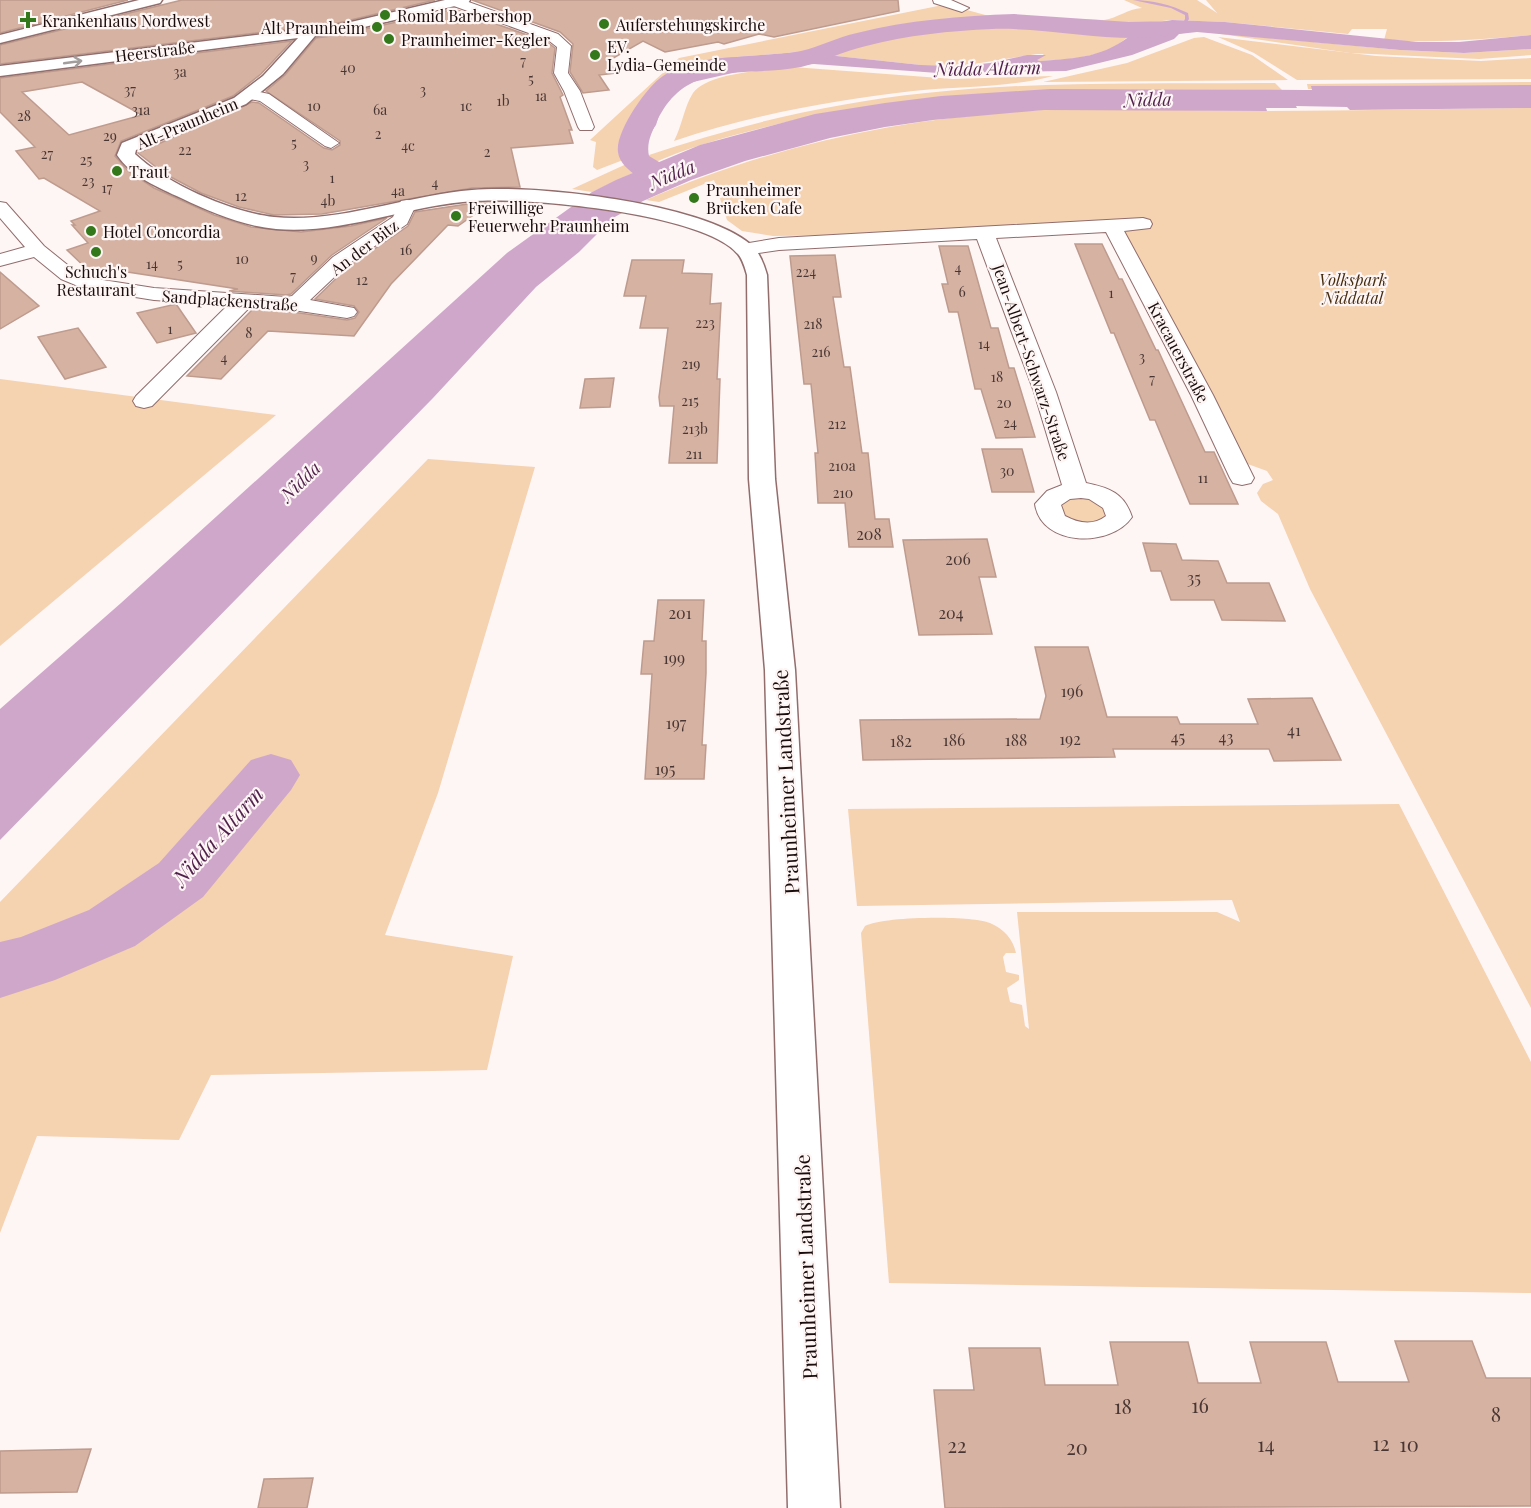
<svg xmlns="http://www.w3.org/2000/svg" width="1531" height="1508" viewBox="0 0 1531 1508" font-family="'Playfair Display',serif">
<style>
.green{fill:#f5d2b0}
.water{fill:#cfa7ca}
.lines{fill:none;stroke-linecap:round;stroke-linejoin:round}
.stream{fill:#cfa7ca;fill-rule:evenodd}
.river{fill:#cfa7ca;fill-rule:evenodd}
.building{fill:#d6b2a3;stroke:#be9b8d;stroke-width:1.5;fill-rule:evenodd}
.minor-casing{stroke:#916d6c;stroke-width:2}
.secondary-casing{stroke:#916d6c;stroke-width:3}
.minor{fill:#fff;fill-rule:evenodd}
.secondary{fill:#fff;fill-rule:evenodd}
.oneway{stroke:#a39e9e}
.poi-dot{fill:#33781a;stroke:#fef5f5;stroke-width:2}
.labels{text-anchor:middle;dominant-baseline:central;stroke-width:4.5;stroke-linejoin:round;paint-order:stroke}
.far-number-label{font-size:14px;fill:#493632}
.far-poi-label{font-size:16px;fill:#1a0c0c;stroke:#fef5f5;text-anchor:start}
.far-street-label{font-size:16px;fill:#1a0c0c;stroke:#fef5f5}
.far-park-label{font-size:16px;font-style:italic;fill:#452b0e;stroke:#fef5f5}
.number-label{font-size:16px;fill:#493632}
.far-water-label{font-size:18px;font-style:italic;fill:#4f1f4b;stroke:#fef5f5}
.street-label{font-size:20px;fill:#1a0c0c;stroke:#fef5f5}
.near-number-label{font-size:20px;fill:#493632}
.water-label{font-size:21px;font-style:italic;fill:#4f1f4b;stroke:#fef5f5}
</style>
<rect width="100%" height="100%" fill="#fef5f5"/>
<g class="green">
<path d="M1124,0H1197L1217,13L1206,0H1531V35C1481,40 1434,43 1384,40L1387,29H1352L1348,34L1225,22L1172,20L1101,27L1136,31L1109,51L1074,59L1040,61L1036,60L1044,54H1037L961,66L921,65L799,52L712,59L689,64L621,138V154L636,155L597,170L593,167L596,142L590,140L679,58L938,6L956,7L989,16L1104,20C1118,18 1127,9 1142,8Z"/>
<path d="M1214,33L1400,50L1464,53L1531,49V55L1479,59L1350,53Z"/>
<path d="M1204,37L1252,55L1288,80L1043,82L1127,63L1194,38Z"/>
<path d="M1218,37L1376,56L1481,61L1531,58V79L1297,80L1254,53Z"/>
<path d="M793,67L953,79L1053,76C1008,88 959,86 913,91C833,100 751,115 674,141C682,126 684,107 693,93C708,72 769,70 793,67Z"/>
<path d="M1531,82V85L1312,86V89H1308L1307,84Z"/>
<path d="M1259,83H1275L1282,90C1105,90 935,83 762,128C723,138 685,148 649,165L646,156C737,125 830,103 926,93C1036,81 1148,84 1259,83Z"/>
<path d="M1531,108V1008L1310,589L1278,514L1261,501L1257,493L1263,484L1273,480L1267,471L1245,463L1124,234L1126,231L1149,226L1143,218L853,235L773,236L742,231L727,220L714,180L659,202L646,200C772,145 905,117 1042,110C1110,107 1178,110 1246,111C1342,111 1435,109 1531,108Z"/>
<path d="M633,161L640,170L592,192L572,189Z"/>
<path d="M0,379L276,415L0,646Z"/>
<path d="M428,459L535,467L438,793L385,935L513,956L487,1070L211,1075L179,1140L37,1136L0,1233V902Z"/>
<path d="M1088,497L1102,503L1107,516C1093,525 1077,525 1063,514L1060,506C1066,496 1078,498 1088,497Z"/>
<path d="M1399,804L1531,1062V1293L889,1283L861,933L865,926C883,916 971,915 990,923C1004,929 1013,939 1016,953H1006L1003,957L1006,972L1019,975V980L1007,988L1010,1002L1022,1005L1025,1026L1029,1029L1017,912H1217L1240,922L1232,900L857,906L848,809Z"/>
</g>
<g class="water">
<path d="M1172,20L1225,22L1418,42H1459L1531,35V49L1464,53L1400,50L1197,32L1179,34L1174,39L1132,55L1066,71L938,73L814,64L757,68L728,74L693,82L673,90L662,105L656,125L644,142L632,154L621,153V138L630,118L640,104L655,86L689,64L712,59L799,52L921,65L961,66L990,63L1027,55H1046L1037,60L1040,61C1078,58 1104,58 1135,32L1096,27L1151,24Z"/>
<path d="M1531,85V108L1350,110L1347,107L1296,106L1297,108H1266L1267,111L1044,110L933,120L885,127L830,138L745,161L691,180L643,201L613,218L579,252L536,287L433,398L0,840V709L121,603L507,253L592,192L616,180L700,145L815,114L885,103L941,96L1050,89L1306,90H1312L1311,86Z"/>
</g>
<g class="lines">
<path class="stream" d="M1133,0C1152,0 1171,5 1188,13L1189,19L1182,29H1180L1185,19V15L1171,8Z"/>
<g class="river">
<path d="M1014,14L1129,22L1174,21L1183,23L1186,28L1183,33C1126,47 1052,27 992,29C950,31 907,35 866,46C843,51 823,62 801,67C744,78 687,58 657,121C652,132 646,143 649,156L671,169L676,176L671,183C658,186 649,183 637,176C629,171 619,162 618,152C615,132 647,86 663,76C703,50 756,61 801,51C820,47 837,37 857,33C908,20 961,16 1014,14Z"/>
<path d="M271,754L291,760L300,775L291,790L203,897L135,946L55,980L0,998V942L21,937L89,910L159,863L251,760Z"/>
</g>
</g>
<g class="building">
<path d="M0,0H128L0,33Z"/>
<path d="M182,0H435L338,23L0,64V45Z"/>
<path d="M472,0H898L899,11L774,37L759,34L724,44L718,42L665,52L643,41L608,61L617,73L599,75L609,90L583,93L570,72L573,44L560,32Z"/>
<path d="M454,9L547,42L555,48L552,73L563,95L560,97L572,130H569L573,143L511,148L520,187L472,188L322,214L274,215L239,207L201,193L165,174L138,153L252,102L259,103L324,148L332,150L340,145V141L266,91L285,75L316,38L339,35Z"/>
<path d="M292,41L261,74L233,96L121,141L115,156L128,171L154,188L214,215L251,227L301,232L351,226L387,218L332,255L291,294L286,295L229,291L238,289L108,269L107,267L98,272H90L67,250L88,243L72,225H75L71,221L100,211L44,178L39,179L16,151L35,147L0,112V78ZM82,82L142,115L69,135L22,92Z"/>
<path d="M474,203L522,204L509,212L485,207L458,226L448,225L391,284L354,336L268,331L221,379L187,376L253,309L286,311L347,320L355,318L359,312L354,306L315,299L348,267L408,226L415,212Z"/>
<path d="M1075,244H1102L1119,279H1122L1156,350H1158L1205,452H1214L1238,504H1190L1155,420H1150L1114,333H1111Z"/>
<path d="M939,246H968L991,328H998L1009,368H1014L1035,437L996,438L981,389H975L958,312H949L942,284H948Z"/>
<path d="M835,255L841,297H833L844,367H850L862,453H868L875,519H889L893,547H849L845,503H818L815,453H818L811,384H804L790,256Z"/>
<path d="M632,260H684L682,273L712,274L710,304L721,303L717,379H720L717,463H669L674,406H660L659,397L668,328H640L646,296H624Z"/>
<path d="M0,272L39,306L0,329Z"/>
<path d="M176,304L196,333L157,343L137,313Z"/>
<path d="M78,328L106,367L65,379L38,337Z"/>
<path d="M614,378L610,407L580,408L585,379Z"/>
<path d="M982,449H1022L1034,492H992Z"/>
<path d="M987,539L996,577H979L992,634L919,635L903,540Z"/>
<path d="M1143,543L1176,544L1182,560L1218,561L1227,583H1269L1285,621L1222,620L1214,600H1171L1161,571H1151Z"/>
<path d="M658,600H704L702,641H706V673L702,745H706L704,779H645L652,674H641L644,641H654Z"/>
<path d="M1035,647H1088L1107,717H1177L1180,724H1258L1248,699L1312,698L1341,760L1274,761L1269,749H1113L1115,757L863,760L860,720L1040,719L1046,696Z"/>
<path d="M1395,1341H1472L1486,1378H1531V1506L945,1508L934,1390H974L969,1348H1040L1045,1385H1118L1110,1342H1188L1198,1383H1261L1250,1342H1326L1338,1382H1409Z"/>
<path d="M91,1449L77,1492L0,1493V1451Z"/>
<path d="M313,1478L307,1508H258L264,1479Z"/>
</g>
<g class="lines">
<defs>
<g id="minor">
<path d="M451,0H463L558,34L571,46L568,73L580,91L594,127L592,130H580L578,127L564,91L554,73L557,47L548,40L451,5Z"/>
<path d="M933,0H951L969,8L962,12L934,3Z"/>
<path d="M250,90L269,94L339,143L331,148L325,146L260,101L245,98L242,95Z"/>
<path d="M407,200L413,201L416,205L407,224L347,265L310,300L354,308L357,312L354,316L347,318L286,309L250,307L152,406L144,408L136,406L133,401L136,396L228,305L154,300L85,289L61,279L34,257L0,266V254L25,247L0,218V202L6,203L44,246L75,271L90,278L154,288L286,297L292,296L333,257L393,217L401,201Z"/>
<path d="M1143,218L1150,220L1152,224L1150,228L1124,231L1213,395L1254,478L1251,483L1242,485L1233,483L1230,478L1191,395L1106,232L996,238L1056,392L1086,483C1110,488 1124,493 1132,517C1111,548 1041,547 1035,504L1047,491L1062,485L1034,392L977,239L779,250L744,255L737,253L734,249L737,245L779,238ZM1081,498L1089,499L1103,508L1106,516C1093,526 1078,523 1065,516L1061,505L1070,499Z"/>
</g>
<g id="secondary">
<path d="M139,0H162L160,3L0,43V35Z"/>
<path d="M445,0H470L468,3L338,33L315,36L283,74L246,104L136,150L135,154C167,184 230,212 274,217C336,224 409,195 472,190C535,184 702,203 750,244C759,251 764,264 767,275L775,479L795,670L840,1508H788L765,670L749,479L747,275C745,268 743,260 738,254C704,213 527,197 474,201C408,205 342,235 276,229C243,226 210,212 181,198C159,188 131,176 117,155L122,143L234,98L263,76L298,38L0,76V66L338,25Z"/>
</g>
</defs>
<use href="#minor" class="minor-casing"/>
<use href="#secondary" class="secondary-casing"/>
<use href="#minor" class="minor"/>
<use href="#secondary" class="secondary"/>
</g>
<defs><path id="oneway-shaft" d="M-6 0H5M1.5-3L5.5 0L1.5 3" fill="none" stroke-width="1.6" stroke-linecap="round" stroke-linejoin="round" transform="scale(1.5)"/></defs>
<use class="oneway" href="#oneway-shaft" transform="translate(73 62) rotate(-8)"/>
<g class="poi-dot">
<circle cx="385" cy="15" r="6"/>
<path d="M25 11h6v6h6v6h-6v6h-6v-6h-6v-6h6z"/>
<circle cx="604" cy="24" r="6"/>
<circle cx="377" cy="27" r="6"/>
<circle cx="389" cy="39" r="6"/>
<circle cx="595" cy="55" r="6"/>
<circle cx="117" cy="171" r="6"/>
<circle cx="694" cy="198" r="6"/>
<circle cx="456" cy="216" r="6"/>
<circle cx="91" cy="231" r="6"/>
<circle cx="96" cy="252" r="6"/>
</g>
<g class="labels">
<g class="far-number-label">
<text x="523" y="60">7</text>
<text x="348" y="67">40</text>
<text x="180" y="71">3a</text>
<text x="531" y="78">5</text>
<text x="130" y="89">37</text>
<text x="423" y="89">3</text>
<text x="541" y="95">1a</text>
<text x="503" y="100">1b</text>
<text x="314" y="105">10</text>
<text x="466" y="105">1c</text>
<text x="141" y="109">31a</text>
<text x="380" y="109">6a</text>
<text x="24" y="115">28</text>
<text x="378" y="133">2</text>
<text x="110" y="135">29</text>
<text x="294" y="142">5</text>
<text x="408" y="145">4c</text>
<text x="185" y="149">22</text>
<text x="487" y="151">2</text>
<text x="47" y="153">27</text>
<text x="86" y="159">25</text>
<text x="306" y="163">3</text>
<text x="332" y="177">1</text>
<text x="88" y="180">23</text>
<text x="435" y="182">4</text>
<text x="107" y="187">17</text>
<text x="398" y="190">4a</text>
<text x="241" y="195">12</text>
<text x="328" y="200">4b</text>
<text x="406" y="249">16</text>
<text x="314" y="257">9</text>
<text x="242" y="258">10</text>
<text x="152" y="263">14</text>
<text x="180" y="263">5</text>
<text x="958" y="267">4</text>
<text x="806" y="271">224</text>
<text x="293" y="275">7</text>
<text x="362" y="279">12</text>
<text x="962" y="291">6</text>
<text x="1111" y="292">1</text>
<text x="705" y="322">223</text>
<text x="813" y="323">218</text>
<text x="170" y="328">1</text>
<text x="249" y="332">8</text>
<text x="984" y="343">14</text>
<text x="821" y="351">216</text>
<text x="1142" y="356">3</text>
<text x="224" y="357">4</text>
<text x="691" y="363">219</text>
<text x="997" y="376">18</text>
<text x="1152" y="378">7</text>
<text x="690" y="400">215</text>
<text x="1004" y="402">20</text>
<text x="1010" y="422">24</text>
<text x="837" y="423">212</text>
<text x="695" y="428">213b</text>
<text x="694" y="453">211</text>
<text x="842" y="465">210a</text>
<text x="1007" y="470">30</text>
<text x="1203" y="477">11</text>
<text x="843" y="492">210</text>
</g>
<g class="far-poi-label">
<text x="397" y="15">Romid Barbershop</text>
<text x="42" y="20">Krankenhaus Nordwest</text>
<text x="616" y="24">Auferstehungskirche</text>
<text x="365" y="27" text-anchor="end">Alt Praunheim</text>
<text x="401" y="39">Praunheimer-Kegler</text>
<text x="607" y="46">EV.<tspan x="607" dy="18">Lydia-Gemeinde</tspan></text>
<text x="129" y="171">Traut</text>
<text x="706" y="189">Praunheimer<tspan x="706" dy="18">Brücken Cafe</tspan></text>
<text x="468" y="207">Freiwillige<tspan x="468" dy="18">Feuerwehr Praunheim</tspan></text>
<text x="103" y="231">Hotel Concordia</text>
<text x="96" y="271" text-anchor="middle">Schuch's<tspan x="96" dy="18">Restaurant</tspan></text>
</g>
<g class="far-street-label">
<text transform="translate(155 51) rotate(-7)">Heerstraße</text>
<text transform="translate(187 123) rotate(-23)">Alt-Praunheim</text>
<text transform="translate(364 247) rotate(-37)">An der Bitz</text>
<text transform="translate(230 300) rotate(4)">Sandplackenstraße</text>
<text transform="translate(1179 352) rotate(62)">Kracauerstraße</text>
<text transform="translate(1032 362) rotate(71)">Jean-Albert-Schwarz-Straße</text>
</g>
<g class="far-park-label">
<text x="1353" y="279">Volkspark<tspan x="1353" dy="18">Niddatal</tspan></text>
</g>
<g class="number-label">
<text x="869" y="533">208</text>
<text x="958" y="558">206</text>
<text x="1194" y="577">35</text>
<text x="680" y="612">201</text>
<text x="951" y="612">204</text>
<text x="674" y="657">199</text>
<text x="1072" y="690">196</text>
<text x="676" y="722">197</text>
<text x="1294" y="729">41</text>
<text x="1178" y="736">45</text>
<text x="1226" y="736">43</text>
<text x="1070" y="738">192</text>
<text x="954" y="739">186</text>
<text x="1016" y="739">188</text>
<text x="901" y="740">182</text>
<text x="665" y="768">195</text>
</g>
<g class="far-water-label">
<text transform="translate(988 68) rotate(-1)">Nidda Altarm</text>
<text transform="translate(1148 99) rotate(-1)">Nidda</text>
<text transform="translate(672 174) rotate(-22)">Nidda</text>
<text transform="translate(300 481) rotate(-44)">Nidda</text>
</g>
<g class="street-label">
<text transform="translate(785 782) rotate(-93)">Praunheimer Landstraße</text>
<text transform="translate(805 1267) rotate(-92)">Praunheimer Landstraße</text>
</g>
<g class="near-number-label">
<text x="1200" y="1404">16</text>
<text x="1123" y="1405">18</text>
<text x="1496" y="1413">8</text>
<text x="1381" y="1442">12</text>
<text x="1266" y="1443">14</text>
<text x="1409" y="1443">10</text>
<text x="957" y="1444">22</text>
<text x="1077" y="1446">20</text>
</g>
<g class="water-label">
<text transform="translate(217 835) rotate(-48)">Nidda Altarm</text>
</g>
</g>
</svg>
